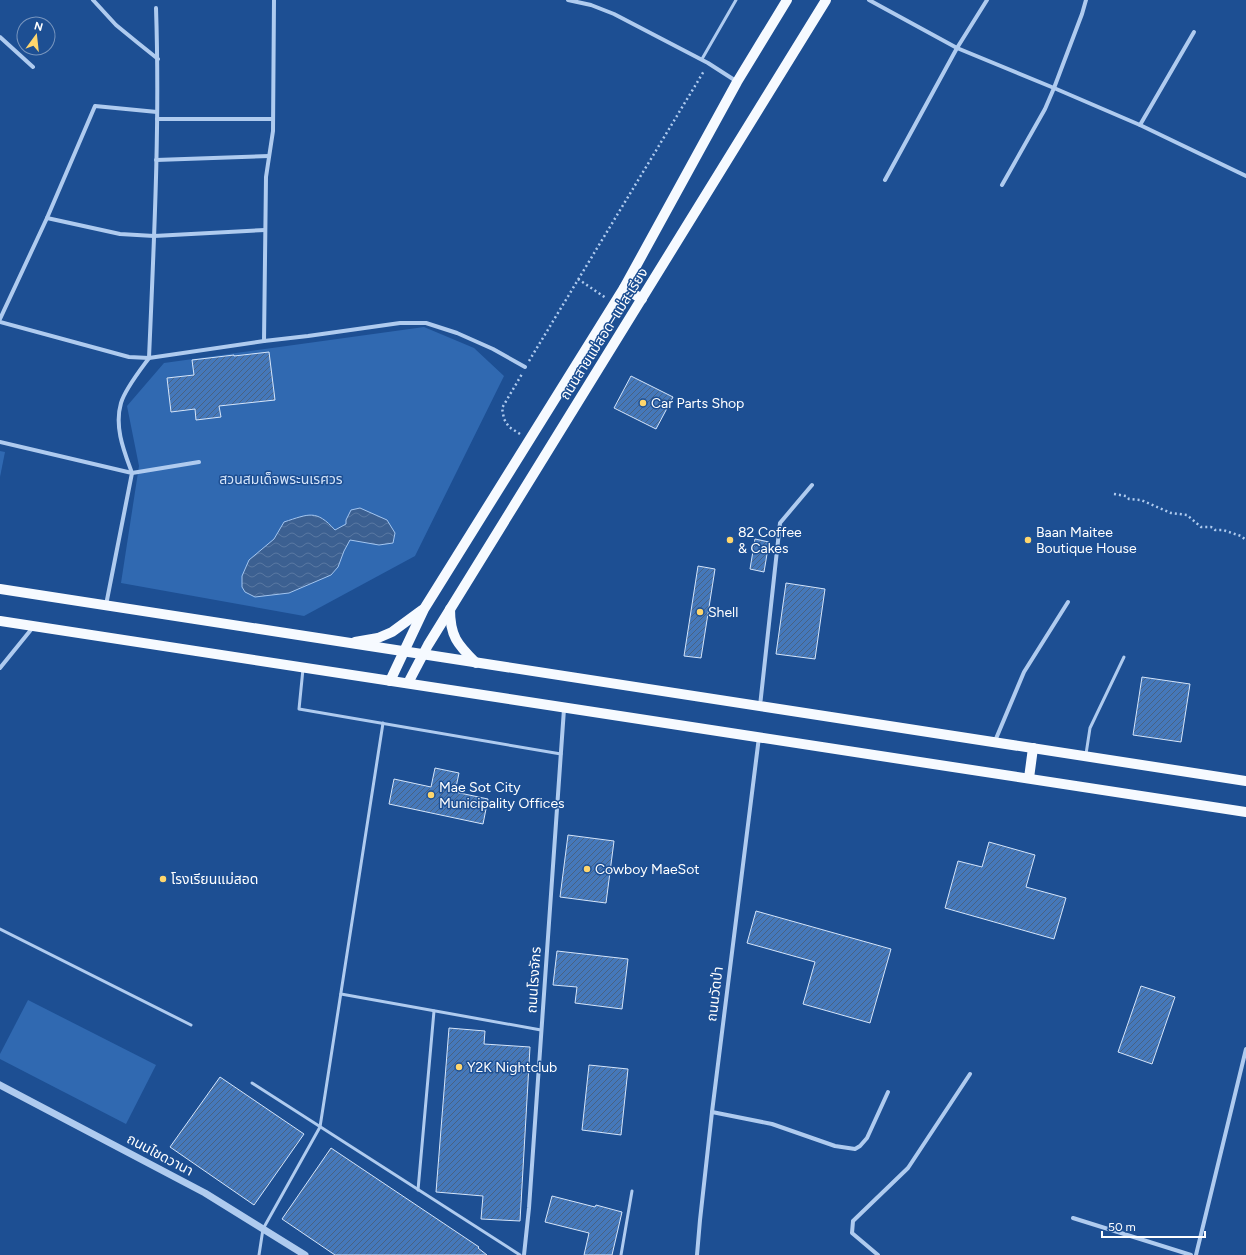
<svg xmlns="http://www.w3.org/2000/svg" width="1246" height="1255" viewBox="0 0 1246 1255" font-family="Figtree,'Noto Sans Thai',sans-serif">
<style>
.green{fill:#3069b1}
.water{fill:url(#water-waves);stroke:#a2c5f0}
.building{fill:url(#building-hatch);stroke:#d5e5fa}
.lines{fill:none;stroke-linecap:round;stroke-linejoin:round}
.path{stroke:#afcbef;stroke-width:2.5;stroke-dasharray:2 3;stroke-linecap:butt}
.service{stroke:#afcbef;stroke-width:3}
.minor{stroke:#afcbef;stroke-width:4}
.tertiary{stroke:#afcbef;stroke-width:7}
.primary{stroke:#f6faff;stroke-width:10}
.poi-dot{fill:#fed66d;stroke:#1d4f93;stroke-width:1.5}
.labels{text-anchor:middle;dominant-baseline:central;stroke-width:3;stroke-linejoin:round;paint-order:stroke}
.street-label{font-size:14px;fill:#fff;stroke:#1d4f93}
.poi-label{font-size:14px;fill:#fff;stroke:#1d4f93;text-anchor:start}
.park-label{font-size:14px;fill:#d5e5fa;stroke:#1d4f93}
</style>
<defs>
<pattern id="water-waves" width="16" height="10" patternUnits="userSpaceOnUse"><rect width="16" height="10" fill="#3c6091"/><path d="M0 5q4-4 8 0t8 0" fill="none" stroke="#5978a2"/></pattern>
<pattern id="building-hatch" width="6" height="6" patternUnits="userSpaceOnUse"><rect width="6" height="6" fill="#4578ba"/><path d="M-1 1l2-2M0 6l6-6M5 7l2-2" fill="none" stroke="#486283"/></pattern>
</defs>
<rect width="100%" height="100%" fill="#1d4f93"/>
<g class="green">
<path d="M424,327L474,348L504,376L415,556L304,616L121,583L139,466L127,406L164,363Z"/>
<path d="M0,451L5,452L0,477Z"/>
<path d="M28,1000L156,1065L126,1124L0,1059V1054Z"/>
</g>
<path class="water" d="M360,508L387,520L395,533L393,543L379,545L350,540L344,551L338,567L331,575L289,593L255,597L245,592L242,587V576L249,560L274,539L284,522C309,514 316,509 335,530L346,524V520L351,510Z"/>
<g class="building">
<path d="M269,352L275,400L219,406L221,417L196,420L195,409L171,412L167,378L194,375L192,360L234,355V356Z"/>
<path d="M631,376L673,397L656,429L614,408Z"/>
<path d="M755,539L769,542L764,572L750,569Z"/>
<path d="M698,566L715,569L701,658L684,656Z"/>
<path d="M786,583L825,589L815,659L776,654Z"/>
<path d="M1142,677L1190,684L1181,742L1133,735Z"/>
<path d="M435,768L459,773L455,792L488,799L483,824L389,804L394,779L431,787Z"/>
<path d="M568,835L614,841L606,903L560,897Z"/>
<path d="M989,842L1035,855L1026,887L1066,898L1054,939L945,908L958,861L982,867Z"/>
<path d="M756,911L891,949L870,1023L803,1004L815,962L747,943Z"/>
<path d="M557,951L628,959L622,1009L575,1003L577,987L553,985Z"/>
<path d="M1141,986L1175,997L1152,1064L1118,1052Z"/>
<path d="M449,1028L485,1031L484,1044L530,1047L520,1221L481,1219L483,1196L436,1192Z"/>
<path d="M589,1065L628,1069L621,1135L582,1130Z"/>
<path d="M220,1077L304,1134L254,1205L170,1147Z"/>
<path d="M331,1148L479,1247L478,1248L487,1255H335L282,1219Z"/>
<path d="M552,1196L595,1207L596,1205L622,1212L612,1255H584L589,1233L545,1222Z"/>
</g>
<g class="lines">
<g class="path">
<path d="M578,279L606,298"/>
<path d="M529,361L704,71"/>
<path d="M520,434L509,427L504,419L502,408L522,374"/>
<path d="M1114,494L1126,496L1129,499L1141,500L1171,513L1187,515L1201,527H1211L1215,530H1223L1241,536L1246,540"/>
</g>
<g class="service">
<path d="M702,59L736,0"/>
<path d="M303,669L299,709L561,754"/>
<path d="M1086,754L1090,728L1124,657"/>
<path d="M0,929L191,1025"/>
<path d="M341,994L541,1030"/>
<path d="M252,1083L520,1255"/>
<path d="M418,1190L434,1011"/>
<path d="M259,1255L263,1229L320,1127L383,723"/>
<path d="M621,1255L632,1191"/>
</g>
<g class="minor">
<path d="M93,0L116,25L138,43L158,59"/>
<path d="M568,0L591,5L614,14L708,63L736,81"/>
<path d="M869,0L957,48L1054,88L1140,125L1246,176"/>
<path d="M156,8C160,124 154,241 149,358C141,369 125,389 121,403C114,427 124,451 132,473L199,462"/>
<path d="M0,37L33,67"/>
<path d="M157,119H273"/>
<path d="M1140,125L1194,32"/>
<path d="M156,160L269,156"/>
<path d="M885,180L957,48L987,0"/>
<path d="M1002,185L1045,109L1054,88L1082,14L1086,0"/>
<path d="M47,218L120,234L154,236L265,230"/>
<path d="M0,319L47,218L95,106L157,112"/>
<path d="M0,322L129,357L149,358L264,341L308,336L400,323H426L457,333L493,349L525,367"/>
<path d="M264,341L266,177L273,131L274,0"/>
<path d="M0,442L132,473L106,605"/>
<path d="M0,668L34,626"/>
<path d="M760,706L780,523L812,485"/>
<path d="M995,741L1024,672L1068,602"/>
<path d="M712,1112L772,1124L835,1146L855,1149L860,1146L867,1138L888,1092"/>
<path d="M1073,1218L1191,1255"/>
<path d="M524,1255L529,1208L564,709"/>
<path d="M697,1255L700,1220L712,1112L759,737"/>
<path d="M878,1255L852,1233L853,1221L908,1168L970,1074"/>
<path d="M1196,1255L1246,1049"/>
</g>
<path class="tertiary" d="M0,1085L205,1193L305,1255"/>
<g class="primary">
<path d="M624,288L642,299"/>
<path d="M0,589L1246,781"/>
<path d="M450,609C450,636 457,644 476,663"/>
<path d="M0,621L1246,812"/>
<path d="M355,642L378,638L392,632L422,610"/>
<path d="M390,681L424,609L624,288L737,82L787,0"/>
<path d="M408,683L428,645L826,0"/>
<path d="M1029,778L1033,748"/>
</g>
</g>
<g class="poi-dot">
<circle cx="643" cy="403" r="4"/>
<circle cx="730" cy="540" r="4"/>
<circle cx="1028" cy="540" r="4"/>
<circle cx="700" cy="612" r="4"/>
<circle cx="431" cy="795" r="4"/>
<circle cx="587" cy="869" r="4"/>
<circle cx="163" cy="879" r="4"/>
<circle cx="459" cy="1067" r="4"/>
</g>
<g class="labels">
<g class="street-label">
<text transform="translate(604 334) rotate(-58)">ถนนสายแม่สอด–แม่สะเรียง</text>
<text transform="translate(534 980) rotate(-86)">ถนนโรงจักร</text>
<text transform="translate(715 994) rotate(-83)">ถนนวัดป่า</text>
<text transform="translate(160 1155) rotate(28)">ถนนไชดวานา</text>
</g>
<g class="poi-label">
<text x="651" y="403">Car Parts Shop</text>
<text x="738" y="532">82 Coffee<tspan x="738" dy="16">&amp; Cakes</tspan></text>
<text x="1036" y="532">Baan Maitee<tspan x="1036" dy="16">Boutique House</tspan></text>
<text x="708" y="612">Shell</text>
<text x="439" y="787">Mae Sot City<tspan x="439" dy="16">Municipality Offices</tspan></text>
<text x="595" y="869">Cowboy MaeSot</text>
<text x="171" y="879">โรงเรียนแม่สอด</text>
<text x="467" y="1067">Y2K Nightclub</text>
</g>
<g class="park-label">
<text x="281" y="479">สวนสมเด็จพระนเรศวร</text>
</g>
</g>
<g transform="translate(36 36) rotate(15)"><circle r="19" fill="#1d4f93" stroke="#7795be"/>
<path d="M0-3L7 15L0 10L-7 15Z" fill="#fed66d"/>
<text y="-6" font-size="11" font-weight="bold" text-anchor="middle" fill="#ffffff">N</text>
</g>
<path d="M1102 1231v6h103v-6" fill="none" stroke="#ffffff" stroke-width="2"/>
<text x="1108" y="1231" font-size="12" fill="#ffffff" stroke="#1d4f93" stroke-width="3" paint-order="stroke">50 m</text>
</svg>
